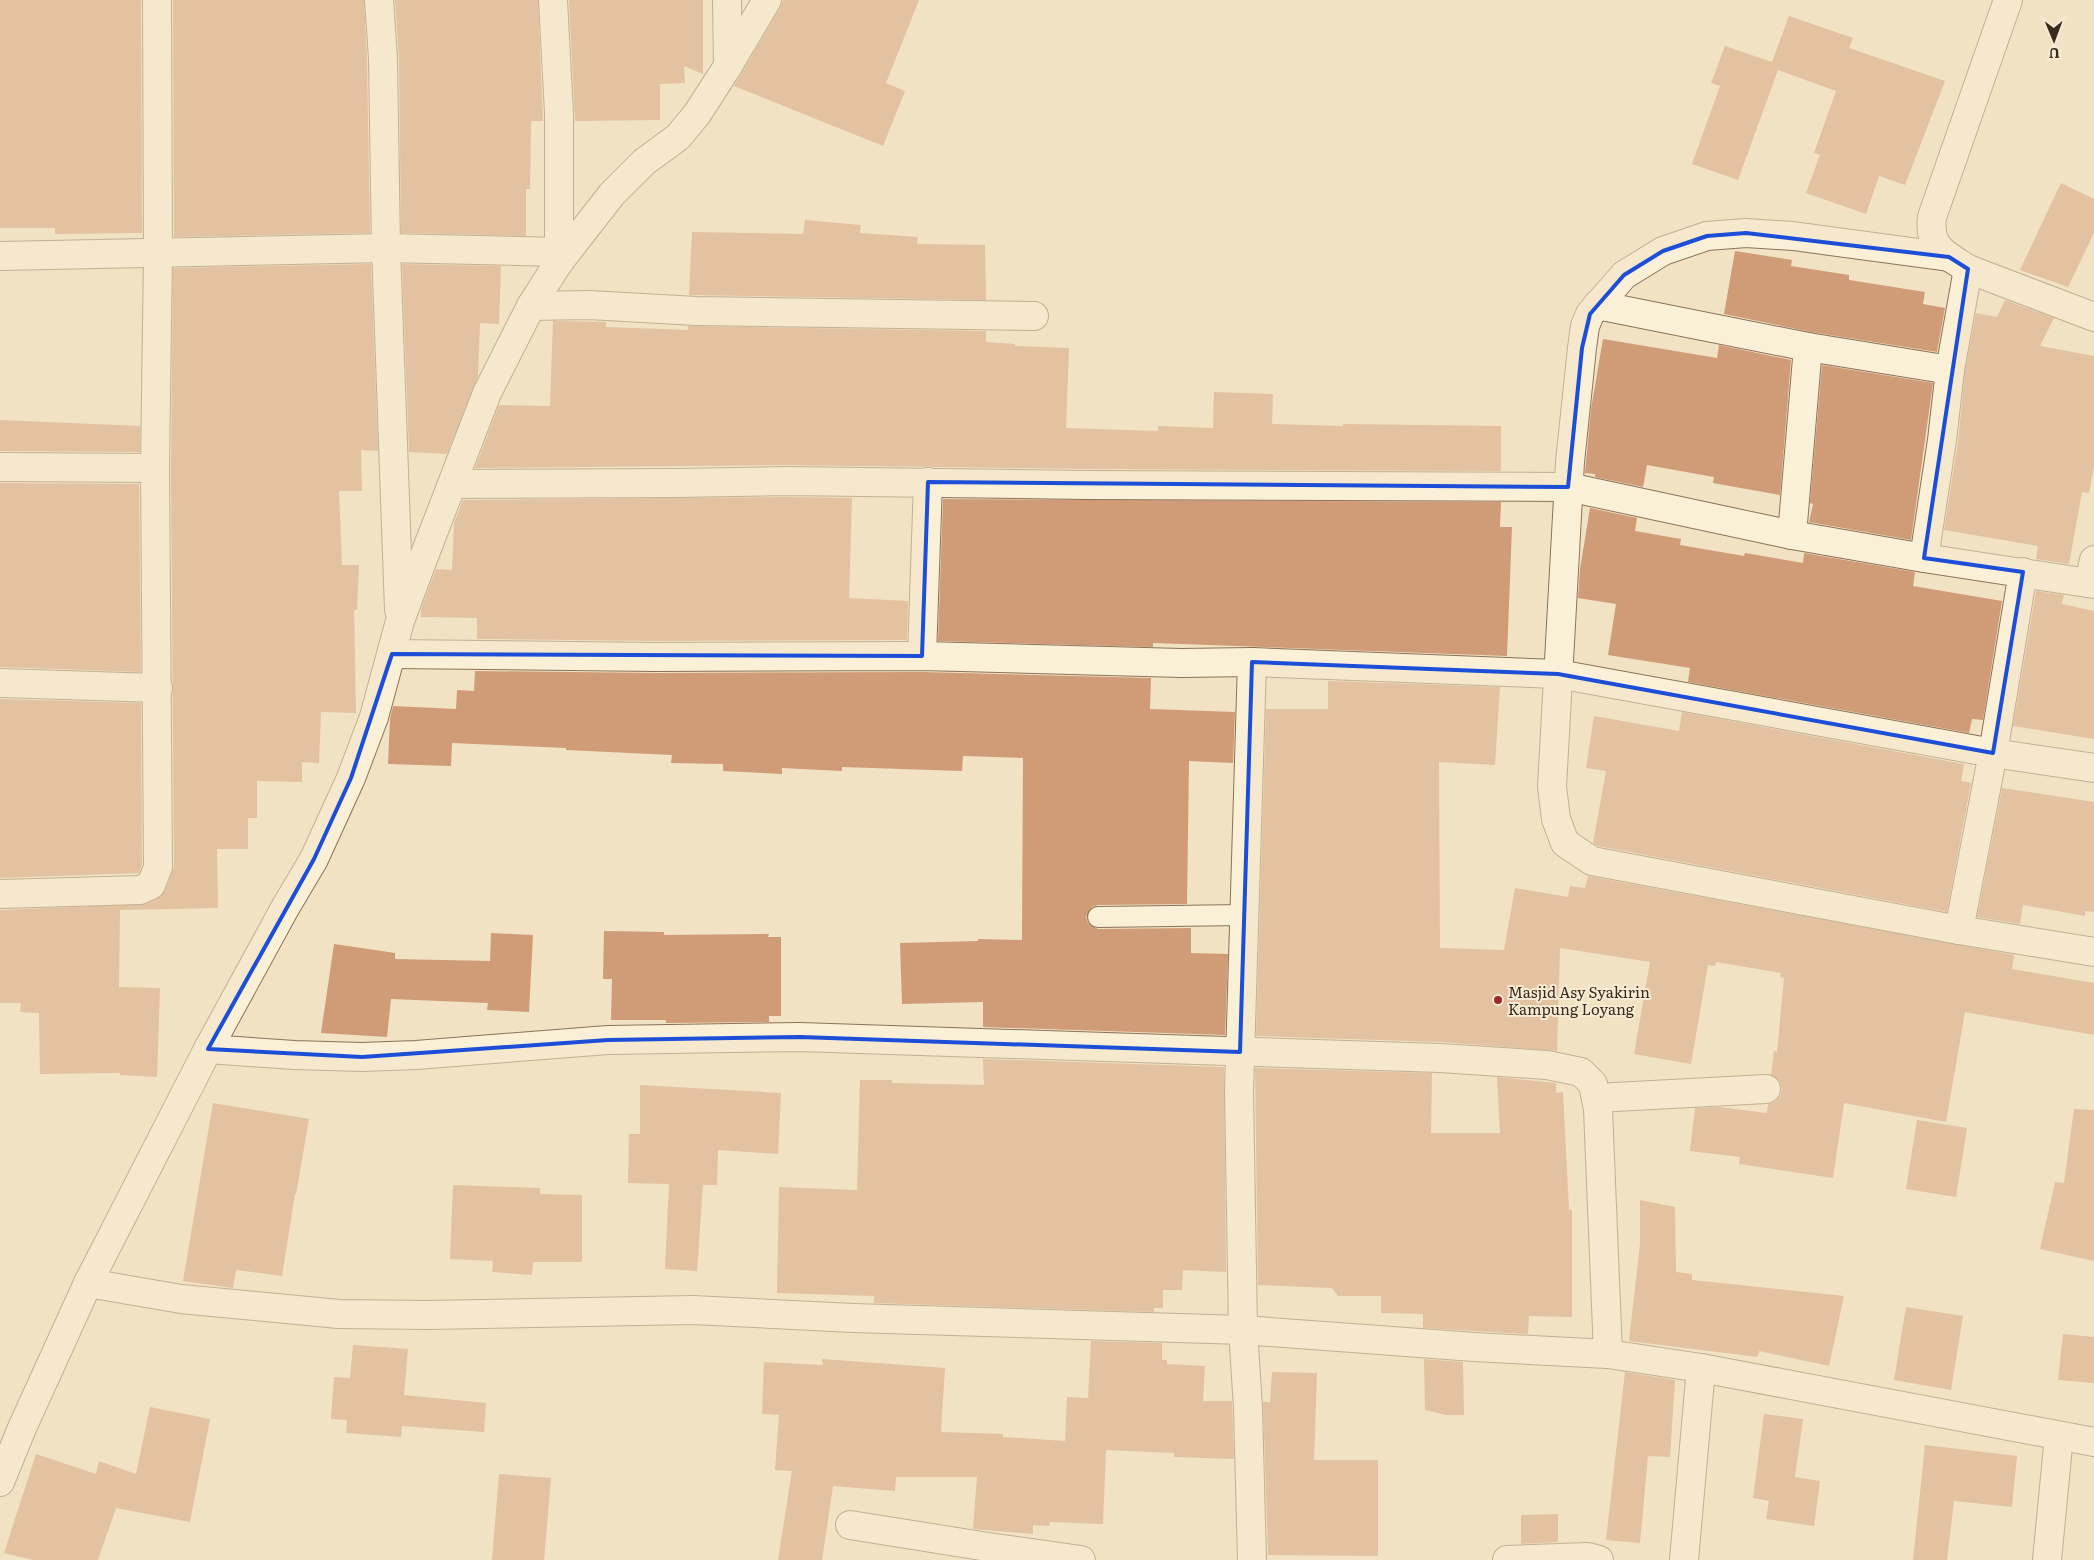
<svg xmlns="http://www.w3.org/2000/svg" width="2094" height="1560" viewBox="0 0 2094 1560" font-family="Literata,serif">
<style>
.building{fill:#d09b77}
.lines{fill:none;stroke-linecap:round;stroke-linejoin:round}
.service-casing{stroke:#8b7359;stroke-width:22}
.minor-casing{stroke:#8b7359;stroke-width:30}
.service{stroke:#faefd7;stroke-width:20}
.minor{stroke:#faefd7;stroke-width:28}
.marked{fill:none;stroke:#1d4ed8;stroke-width:4;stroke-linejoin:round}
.poi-dot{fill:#9d2628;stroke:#f7ecd3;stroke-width:2}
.labels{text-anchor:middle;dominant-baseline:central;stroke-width:4;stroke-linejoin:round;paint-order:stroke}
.poi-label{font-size:15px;fill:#3b2b1e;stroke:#f7ecd3;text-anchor:start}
</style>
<rect width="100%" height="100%" fill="#f0e2c3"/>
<g class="building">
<path d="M0,0H141L142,233L55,234V228H0Z"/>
<path d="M173,0H364L367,60L370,233L174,237Z"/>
<path d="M395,0H538L543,121H531L530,189H526V236L401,233L399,59Z"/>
<path d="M569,0H703V74L684,66L685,83L660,84V120L575,121Z"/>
<path d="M783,0H919L886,83L905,91L883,146L734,86L780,8Z"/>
<path d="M1789,16L1853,38L1849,48L1945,81L1905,185L1879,176L1866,214L1806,193L1820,155L1814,153L1836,91L1778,70L1738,180L1692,164L1720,86L1711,83L1725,46L1772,62Z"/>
<path d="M2061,183L2094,199V233L2068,287L2020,270Z"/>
<path d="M805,220L861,225L860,233L918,237L917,244L985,245L986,300L689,295L692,232L803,234Z"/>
<path d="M1735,251L1792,260L1791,266L1849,275V280L1925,292L1923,304L1945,308L1937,352L1811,332L1724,314Z"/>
<path d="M371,264L378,451L361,450L362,491H339L342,565H359L357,610H354L356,713L321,712L319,763L302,762V782L257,781V818H248V849H217L218,908L120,910L119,987L160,988L157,1077L120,1075V1073L40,1074L39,1013L20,1012L21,1003H0V910L146,904L157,899L165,891L174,867L171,468L173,268Z"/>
<path d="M402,264L501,266L499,324L480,323L478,376L447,454L409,452Z"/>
<path d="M2005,300L2054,318L2040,346L2094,356V466L2089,493L2082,492L2069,564L2036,559L2038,546L1944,530L1958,442L1965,372L1976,313L1997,317Z"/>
<path d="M553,321L606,322V327L688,330V326L986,331V342L1015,344V346L1069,348L1066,428L1158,431V426L1213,428L1214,392L1273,394L1272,424L1343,426V424L1501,426V471L1086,469L786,465L475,468L499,405L550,406Z"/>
<path d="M1603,339L1717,358L1719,345L1791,360L1780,495L1713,483L1714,477L1647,465L1643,487L1595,477V474L1585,473L1591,409Z"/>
<path d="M1822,365L1933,383L1911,540L1809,522L1813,504L1810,503Z"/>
<path d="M0,420L140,426V452L0,451Z"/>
<path d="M0,483L139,484L141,672L0,667Z"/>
<path d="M786,497L852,498L849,598L908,601L907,640L656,641L477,639V618L421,617V609L436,569L452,570L454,523L463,500Z"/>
<path d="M943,499L1501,502L1500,527H1512L1507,656L1153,643V647L938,641Z"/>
<path d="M1590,508L1637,518L1635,531L1681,539L1680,545L1744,556L1745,553L1803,563L1804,553L1915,572L1913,586L2002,601L1983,720L1972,719L1969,733L1688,682L1690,668L1608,655L1616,604L1578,598L1580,569Z"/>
<path d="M2036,591L2064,595L2062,604L2094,611V739L2013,726Z"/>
<path d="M475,671L656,673L922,672L1151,678L1150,709L1235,712L1233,763L1189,761L1187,904L1098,905L1092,907L1086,917L1088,923L1098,929L1191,928V953L1228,954L1225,1035L983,1027V1002L902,1004L900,943L978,941V939L1022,940L1023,758L963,756L962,771L842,767V771L782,768V774L723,771V764L671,763L672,755L566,750V748L452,743L451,766L388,764L390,719L393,706L456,709L457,690L474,691Z"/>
<path d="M1328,681L1500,687L1495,765L1439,762L1440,948L1504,950L1515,888L1568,897L1570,886L1585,888L1588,876L2014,955L2012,969L2094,983V1035L1965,1012L1946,1122L1844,1103L1833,1178L1739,1164L1740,1157L1690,1151L1695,1108L1719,1107L1767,1113L1768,1104L1775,1102L1780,1096L1782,1089L1779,1081L1771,1075L1774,1051L1777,1052L1784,978L1780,977L1781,973L1716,962L1715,966L1708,965L1691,1064L1634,1054L1650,962L1560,948L1557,1051L1441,1042L1256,1036L1266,709H1328Z"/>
<path d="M0,699L141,703L142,864L139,873L0,878Z"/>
<path d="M1682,712L1964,764L1961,781L1971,783L1947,912L1598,846L1593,843L1606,771L1586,768L1594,716L1679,731Z"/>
<path d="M2002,788L2094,802V912L2085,911V916L2023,905L2020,924L1977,917Z"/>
<path d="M604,931L664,932V935L769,934L768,937H781V1016H769V1022L666,1023V1020H611L612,979H603Z"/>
<path d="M491,933L533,935L529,1012L487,1010L488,1003L391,999L387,1037L321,1033L334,944L395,953V959L490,961Z"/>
<path d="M983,1059L1224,1067L1226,1272L1183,1270L1182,1290H1163V1308H1154V1312L874,1303V1296L777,1293L779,1187L857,1190L860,1080H892V1083L984,1085Z"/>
<path d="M1255,1068L1432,1073L1431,1133H1500L1497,1077L1556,1083V1093L1563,1092L1569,1210H1572V1317L1529,1316L1528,1334L1423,1328V1314L1381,1313V1296H1338L1332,1288L1258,1285Z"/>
<path d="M640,1085L781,1093L778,1154L718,1150L717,1185H703L697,1271L665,1269L669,1184L628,1183L629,1134H640Z"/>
<path d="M213,1103L309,1119L296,1194H295L282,1276L236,1270L233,1288L183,1281Z"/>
<path d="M2074,1109L2094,1110V1261L2040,1249L2055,1182L2064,1183Z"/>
<path d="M1917,1120L1967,1128L1956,1197L1906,1189Z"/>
<path d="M453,1185L540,1188V1194L582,1195V1262H533L532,1275L492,1272L493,1261L450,1259Z"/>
<path d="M1640,1200L1675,1207L1676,1272L1692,1274V1280L1844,1296L1829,1366L1759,1351L1758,1357L1629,1341L1640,1244Z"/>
<path d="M1906,1307L1963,1316L1951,1390L1894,1380Z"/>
<path d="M2063,1334L2094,1337V1383L2058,1380Z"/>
<path d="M1091,1341L1162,1343V1360H1167V1364L1205,1366L1203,1401H1232L1234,1459L1174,1457V1453L1106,1450L1103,1524L1050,1522L1049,1526L1033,1525V1534L973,1529L977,1477H896L895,1491L833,1486L822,1560H778L792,1471L775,1470L779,1415L762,1414L764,1362L823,1365L822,1359L945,1368L941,1432L1003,1434V1437L1065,1441L1067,1397L1088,1398Z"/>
<path d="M353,1345L408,1349L404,1395L486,1403L484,1432L402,1426L401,1437L346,1433L347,1420L331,1419L334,1377L350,1378Z"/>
<path d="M1424,1359L1463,1362L1464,1415H1446L1425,1410Z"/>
<path d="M1272,1372L1317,1373L1314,1460H1378V1556L1268,1555L1263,1402H1270Z"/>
<path d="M1625,1372L1675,1380L1670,1457L1648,1456L1640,1543L1606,1540Z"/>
<path d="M150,1407L210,1419L190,1522L116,1508L98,1560H33L4,1553L36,1454L96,1474L99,1461L136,1474Z"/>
<path d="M1764,1414L1803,1419L1795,1477L1820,1481L1814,1526L1766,1519L1769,1501L1753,1498Z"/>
<path d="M1925,1445L2017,1456L2012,1507L1954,1501L1947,1560H1913Z"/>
<path d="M499,1474L551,1478L544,1560H492Z"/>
<path d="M1558,1514V1542L1521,1544V1515Z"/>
</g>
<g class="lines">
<defs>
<path id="service" d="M1098,917L1244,915"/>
<g id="minor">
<path d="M379,0L383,59L386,248L399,610"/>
<path d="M553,0L559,113V262"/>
<path d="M727,0L728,66"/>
<path d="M2008,0L1932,217C1928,248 1945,254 1968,269L2094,317"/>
<path d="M0,256L386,248L559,252"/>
<path d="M1949,257L1793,236L1746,233L1707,236L1663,251L1624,275L1590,314L1585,326L1582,348L1570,462L1552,787L1556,819L1565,843L1592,861L1959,930L2094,952"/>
<path d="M1597,305L1808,347L1950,370"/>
<path d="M531,306L589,305L696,311L1034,316"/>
<path d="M0,467L155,468"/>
<path d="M452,484L678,483L786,481L1086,485L1568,487L1792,535L1924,558L2094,584"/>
<path d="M1792,535L1808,347"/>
<path d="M1924,558L1942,440L1950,370L1968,269"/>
<path d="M2089,583L2094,560"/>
<path d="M392,654L656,657L922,656L1181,663L1252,662L1558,674L1993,753L2094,768"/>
<path d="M922,656L928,482"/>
<path d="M0,683L158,688"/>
<path d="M0,894L140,890L151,885L158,867L155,468L158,254L157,0"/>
<path d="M1959,930L1993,753L2023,572"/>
<path d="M208,1049L294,1055L362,1057L416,1055L608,1040L800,1037L1440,1058L1547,1065L1581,1072L1593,1084L1598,1109L1608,1354"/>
<path d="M1596,1098L1766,1089"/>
<path d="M88,1283L181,1299L339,1314L429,1315L693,1310L853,1318L1243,1330L1474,1347L1608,1354L1701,1368L2094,1442"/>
<path d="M0,1482L22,1428L88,1283L208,1049L285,908L314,859L351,778L374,717L400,621L423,559L487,393L531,306L559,262L612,194L644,162L678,137L697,114L728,66L767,0"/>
<path d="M850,1525L988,1547L1081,1560"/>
<path d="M1252,1560L1248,1408L1243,1330L1239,1091L1252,662"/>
<path d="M1507,1560L1588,1557L1599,1560"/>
<path d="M1684,1560L1701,1368"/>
<path d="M2047,1560L2059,1436"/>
</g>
</defs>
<use href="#service" class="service-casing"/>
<use href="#minor" class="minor-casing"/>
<use href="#service" class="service"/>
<use href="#minor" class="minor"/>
</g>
<path d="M0 0H2094V1560H0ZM1746,233L1949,257L1968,269L1924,558L2023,572L1993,753L1558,674L1252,662L1240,1052L800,1037L608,1040L362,1057L208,1049L314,859L351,778L392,654L922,656L928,482L1568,487L1582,348L1590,314L1624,275L1663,251L1707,236Z" fill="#f0e2c3" fill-opacity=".55" fill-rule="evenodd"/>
<path class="marked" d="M1746,233L1949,257L1968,269L1924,558L2023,572L1993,753L1558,674L1252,662L1240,1052L800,1037L608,1040L362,1057L208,1049L314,859L351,778L392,654L922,656L928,482L1568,487L1582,348L1590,314L1624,275L1663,251L1707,236Z"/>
<circle class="poi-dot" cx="1498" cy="1000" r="5"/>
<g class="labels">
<g class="poi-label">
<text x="1508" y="991">Masjid Asy Syakirin<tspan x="1508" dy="17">Kampung Loyang</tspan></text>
</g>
</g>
<g transform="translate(2054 40) rotate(179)" stroke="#f7ecd3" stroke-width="4" paint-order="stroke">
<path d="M0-4L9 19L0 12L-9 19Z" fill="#3b2b1e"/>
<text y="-8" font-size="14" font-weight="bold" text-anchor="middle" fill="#3b2b1e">U</text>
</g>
</svg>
